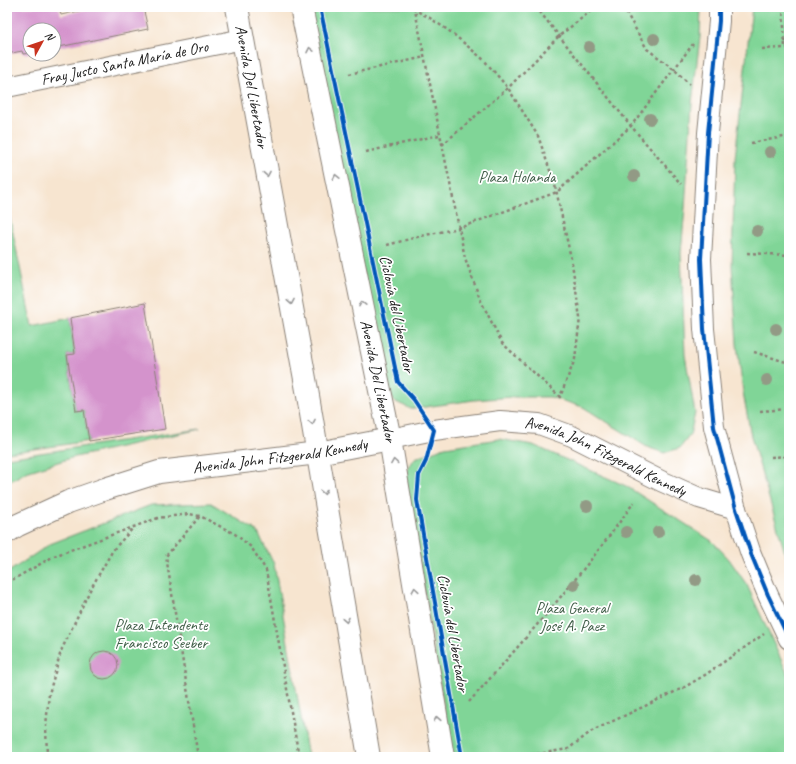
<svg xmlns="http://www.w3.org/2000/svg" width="796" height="764" viewBox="0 0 796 764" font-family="Caveat,sans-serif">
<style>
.green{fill:#80d597;stroke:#4e785a}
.building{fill:#d493cc}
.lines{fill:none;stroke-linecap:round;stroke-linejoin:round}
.street-casing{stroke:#8a8076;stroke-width:22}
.secondary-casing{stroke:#8a8076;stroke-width:24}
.primary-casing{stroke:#8a8076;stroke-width:24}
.path{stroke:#8a8076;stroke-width:2.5;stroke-dasharray:3 3;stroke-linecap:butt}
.street{stroke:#fff;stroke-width:20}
.secondary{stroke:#fff;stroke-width:22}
.primary{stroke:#fff;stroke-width:22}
.cycleway-casing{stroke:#fff;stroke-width:6}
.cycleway{stroke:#0057b8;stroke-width:4}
.tree{fill:#929a85}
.oneway{stroke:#999}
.labels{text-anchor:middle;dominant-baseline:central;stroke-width:3.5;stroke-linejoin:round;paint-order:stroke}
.street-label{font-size:16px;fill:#1c1c1c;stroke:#fff}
.park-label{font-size:16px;fill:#3f5d47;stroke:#fff}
</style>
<rect width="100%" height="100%" fill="#fff"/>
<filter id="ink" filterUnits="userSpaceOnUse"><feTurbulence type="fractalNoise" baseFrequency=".025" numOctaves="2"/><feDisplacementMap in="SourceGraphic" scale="8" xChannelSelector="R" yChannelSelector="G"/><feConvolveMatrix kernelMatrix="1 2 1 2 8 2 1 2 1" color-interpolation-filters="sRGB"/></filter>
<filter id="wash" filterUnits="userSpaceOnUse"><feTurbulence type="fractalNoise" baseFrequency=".012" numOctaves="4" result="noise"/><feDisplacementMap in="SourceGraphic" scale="16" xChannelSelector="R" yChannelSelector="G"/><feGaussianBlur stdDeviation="0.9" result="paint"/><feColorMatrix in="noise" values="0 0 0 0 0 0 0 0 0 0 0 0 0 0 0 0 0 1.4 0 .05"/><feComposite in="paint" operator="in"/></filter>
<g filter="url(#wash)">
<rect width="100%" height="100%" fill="#f7e5d0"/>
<g class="green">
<path d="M309,7H701L700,37L692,103L685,208L681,253L685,355L695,413L690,435L680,448L664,453L647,447L583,407L550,397H513L474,400L411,409L394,401L386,387Z"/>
<path d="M752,7H789V562L785,553L751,436L743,392L737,344L732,266L735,158Z"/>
<path d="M7,204L32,326L70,318L75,354L67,355L76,411L84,410L89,441L7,453Z"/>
<path d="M200,429L71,458L26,472L7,483V458Z"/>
<path d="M499,439L533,445L626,486L712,541L729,559L747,585L789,677V757H452L406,479L408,468L415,458L445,447Z"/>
<path d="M211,503L257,531L274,564L308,757H7V573L50,544L151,505Z"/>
</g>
<g id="blocks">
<g class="building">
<path d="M7,7H59L61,15L97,7H143L148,29L54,48V30H30V53L23,54L22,51L7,54Z"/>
<path d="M145,303L165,429L89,441L84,410L76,411L67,355L75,354L70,318Z"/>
<circle cx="104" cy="665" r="14"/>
</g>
</g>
</g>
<g filter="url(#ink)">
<use href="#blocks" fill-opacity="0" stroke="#8a8076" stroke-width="1"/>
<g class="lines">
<defs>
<g id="street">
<path d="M719,7V21L708,133L701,259L704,329L714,427L736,509L751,554L768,595L789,639"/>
<path id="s1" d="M7,87L243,39"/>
<path id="s2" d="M390,439L434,430L500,421L539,424L572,436L661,481L699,498L736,509"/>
</g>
<g id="secondary">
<path id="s3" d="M7,532L18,525L68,502L105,489L159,472L318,453L390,439"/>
</g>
<g id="primary">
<path id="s4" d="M237,7L307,390L369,757"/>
<path id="s5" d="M301,7L390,439L443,757"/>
</g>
</defs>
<use href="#street" class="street-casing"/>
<use href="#secondary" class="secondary-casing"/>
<use href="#primary" class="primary-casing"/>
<g class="path">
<path d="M414,7L415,10L459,228L465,258L480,299L502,343L560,397L575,359L580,318L572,263L555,185L538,136L508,88L484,60L452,33L430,18L415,10"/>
<path d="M536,7L631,126L681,184"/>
<path d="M623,7L647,49L674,69L689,84"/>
<path d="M783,7L785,48L789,47"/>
<path d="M784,41H789"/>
<path d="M762,49L785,48"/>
<path d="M349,74L425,57"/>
<path d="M751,143L789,136"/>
<path d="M442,145L508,88L559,36L596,7"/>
<path d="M366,152L439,135"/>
<path d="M387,245L421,236L459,228L557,192L631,126L693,44"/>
<path d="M747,253L789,255"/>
<path d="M754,352L789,363"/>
<path d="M760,411L789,409"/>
<path d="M771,457L789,456"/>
<path d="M7,583L54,556L158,518L189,514L200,516L235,534L251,547L266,570L299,757"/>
<path d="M469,702C527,637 584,573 634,502"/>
<path d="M47,757L46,726L49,694L61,651L90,590L113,550L133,528"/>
<path d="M198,757L166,556L200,516"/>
<path d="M277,757L298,753"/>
<path d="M519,757L568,749L592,731L683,688L705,675L764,634"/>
</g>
<use href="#street" class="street"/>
<use href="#secondary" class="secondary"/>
<use href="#primary" class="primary"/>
<defs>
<g id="cycleway">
<path d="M320,7L398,382L414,400L434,430L426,461L419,475L417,500L462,757"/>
<path d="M719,7V21L708,133L701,259L704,329L714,427L736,509L751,554L768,595L789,639"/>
</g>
</defs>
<use href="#cycleway" class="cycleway-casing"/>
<use href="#cycleway" class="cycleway"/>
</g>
<g class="tree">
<circle cx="654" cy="39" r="6"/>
<circle cx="589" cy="47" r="6"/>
<circle cx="650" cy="119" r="6"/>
<circle cx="770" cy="152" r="6"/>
<circle cx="634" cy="176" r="6"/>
<circle cx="757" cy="231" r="6"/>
<circle cx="776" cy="329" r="6"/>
<circle cx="767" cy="380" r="6"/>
<circle cx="587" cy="506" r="6"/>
<circle cx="626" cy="532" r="6"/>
<circle cx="658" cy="532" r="6"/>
<circle cx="696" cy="580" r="6"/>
<circle cx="574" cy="585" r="6"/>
</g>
<defs><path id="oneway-chevron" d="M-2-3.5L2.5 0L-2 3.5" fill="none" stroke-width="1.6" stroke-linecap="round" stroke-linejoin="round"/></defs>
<g class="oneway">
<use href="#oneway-chevron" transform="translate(310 50) rotate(-102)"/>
<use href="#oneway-chevron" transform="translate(267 174) rotate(80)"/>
<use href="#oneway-chevron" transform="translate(336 177) rotate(-102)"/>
<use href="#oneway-chevron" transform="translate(291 302) rotate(80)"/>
<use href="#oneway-chevron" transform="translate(362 304) rotate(-102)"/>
<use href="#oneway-chevron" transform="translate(312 422) rotate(80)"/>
<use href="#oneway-chevron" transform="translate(394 462) rotate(-99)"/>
<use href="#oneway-chevron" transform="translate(324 492) rotate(80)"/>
<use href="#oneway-chevron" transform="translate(415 590) rotate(-99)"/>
<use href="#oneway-chevron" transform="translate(346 620) rotate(80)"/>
<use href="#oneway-chevron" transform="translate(437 719) rotate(-100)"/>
</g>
</g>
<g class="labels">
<g class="street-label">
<text stroke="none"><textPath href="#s1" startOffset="120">Fray Justo Santa María de Oro</textPath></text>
<text stroke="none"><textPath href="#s4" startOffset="81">Avenida Del Libertador</textPath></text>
<text transform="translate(397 314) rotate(78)">Ciclovía del Libertador</text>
<text stroke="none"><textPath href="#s5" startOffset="382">Avenida Del Libertador</textPath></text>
<text stroke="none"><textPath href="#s3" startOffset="286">Avenida John Fitzgerald Kennedy</textPath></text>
<text stroke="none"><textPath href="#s2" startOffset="224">Avenida John Fitzgerald Kennedy</textPath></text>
<text transform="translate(453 633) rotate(80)">Ciclovía del Libertador</text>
</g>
<g class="park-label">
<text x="517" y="177">Plaza Holanda</text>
<text x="572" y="608">Plaza General<tspan x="572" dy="18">José A. Paez</tspan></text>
<text x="161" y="625">Plaza Intendente<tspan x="161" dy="18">Francisco Seeber</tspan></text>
</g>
</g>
<rect width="796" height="764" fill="none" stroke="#fff" stroke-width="24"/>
<g transform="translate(42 42) rotate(50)"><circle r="19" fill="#ffffff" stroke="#a4a4a4"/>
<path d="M0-3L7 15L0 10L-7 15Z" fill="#c8321e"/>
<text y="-6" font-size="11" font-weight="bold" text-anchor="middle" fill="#1c1c1c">N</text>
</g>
</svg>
